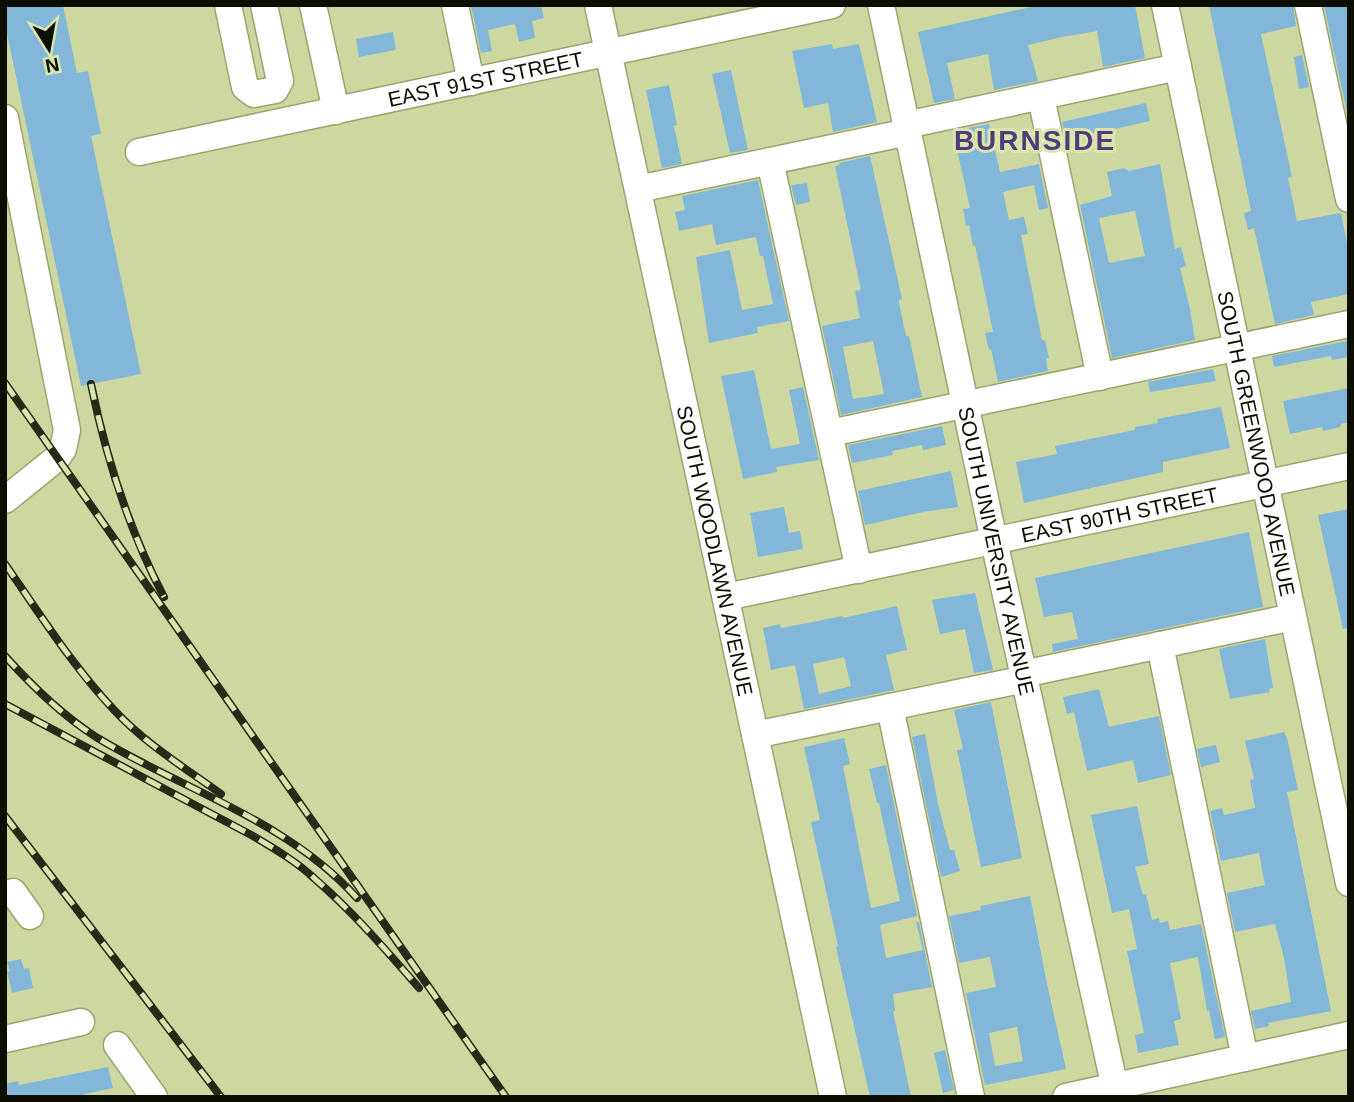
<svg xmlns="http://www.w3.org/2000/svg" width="1354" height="1102" viewBox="0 0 1354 1102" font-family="Arial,sans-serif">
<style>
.building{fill:#83b7da;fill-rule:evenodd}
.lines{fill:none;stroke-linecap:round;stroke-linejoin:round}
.minor-casing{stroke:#9aa56f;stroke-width:29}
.minor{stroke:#fff;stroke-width:26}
.rail-casing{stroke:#262a16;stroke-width:8}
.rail{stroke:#d9e5ad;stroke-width:5;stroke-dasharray:16;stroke-linecap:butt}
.labels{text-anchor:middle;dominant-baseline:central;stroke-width:6;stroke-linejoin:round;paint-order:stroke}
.street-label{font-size:21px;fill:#0b0e00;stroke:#d9e5ad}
.district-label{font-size:28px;font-weight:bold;letter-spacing:2px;fill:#503c78;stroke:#d9e5ad}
</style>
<rect width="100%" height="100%" fill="#ccd8a0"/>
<g class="building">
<path d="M5,5H63L77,73L88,71L101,134L91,136L141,374L81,386L5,24Z"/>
<path d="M471,5H541L544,18L532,21L535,38L519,42L515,24L488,30L492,51L481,53Z"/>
<path d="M1040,5H1135L1145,58L1103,67L1097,31L1062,37L1028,45L1038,81L994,90L988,54L947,63L955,99L934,103L918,32Z"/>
<path d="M1209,5H1293L1296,26L1261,34L1292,177L1288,178L1297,221L1341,213L1347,243L1349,242V294L1311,302L1314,315L1275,324L1254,228L1248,230L1244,213L1251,211Z"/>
<path d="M1324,5H1349V113H1347Z"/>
<path d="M393,32L396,50L359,57L356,39Z"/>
<path d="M832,44L833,49L859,44L877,122L833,132L828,103L804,108L792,51Z"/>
<path d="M1302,55L1309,87L1299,89L1294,57Z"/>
<path d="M731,70L748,150L730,153L712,74Z"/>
<path d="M669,85L677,125L674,126L682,164L662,168L646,90Z"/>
<path d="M1146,103L1150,121L1066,140L1062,122Z"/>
<path d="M989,124L1000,172L1039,164L1048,208L1039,210L1034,185L1003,192L1009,220L1024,217L1028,234L1021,235L1042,340H1045L1049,358L1046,359L1048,371L998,382L991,349L989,350L985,333L993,332L975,245L973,246L969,225L966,226L963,209L970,208L953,131Z"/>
<path d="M870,156L902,299L899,300V303L906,336H909L922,397L841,415L822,326L860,318L855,291L861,290L835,166L839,165V163ZM873,341L884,394L853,399L843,347Z"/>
<path d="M1160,164L1175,249L1181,247L1186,266L1180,268L1190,309L1195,340L1112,358L1080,205L1112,196L1107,172L1124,168L1129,171ZM1135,211L1145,256L1109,263L1099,218Z"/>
<path d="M758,180L789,321L757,327L758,333L709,343L696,257L730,250L742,310L773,304L763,256H760L756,237L716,245L712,224L679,231L675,212L685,210L682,196Z"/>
<path d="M807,183L810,202L796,205L791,185Z"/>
<path d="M1347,341L1349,357L1332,360L1331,356L1274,367L1272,356Z"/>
<path d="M1213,369L1216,381L1150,392L1148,382Z"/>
<path d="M754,370L771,449L800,444L789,390L803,387L819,460L776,467L777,472L743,479L721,376Z"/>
<path d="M1349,388V422L1341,424V426L1337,428L1323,431L1322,427L1290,434L1283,401Z"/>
<path d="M1221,407L1230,448L1163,462V472L1024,503L1016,462L1057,454L1055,446L1135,430V427L1158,423L1157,419Z"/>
<path d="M942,426L946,445L923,450L922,445L892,451L893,455L852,463L848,445Z"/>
<path d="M951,471L958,507L923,512L865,525L858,491Z"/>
<path d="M784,507L789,533L800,531L803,549L758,557L750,513Z"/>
<path d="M1349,509V628L1343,629L1318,515Z"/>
<path d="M1249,532L1263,607L1053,652L1052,644L1078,639L1072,612L1044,617L1035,578Z"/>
<path d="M975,593L993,670L974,673L965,629L940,634L932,600Z"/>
<path d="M897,606L907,650L886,655L894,690L804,709L795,665L771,670L763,628L780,624L781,628L843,616V618ZM844,657L851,686L819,694L813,664Z"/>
<path d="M1265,639L1273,688L1269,689L1270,692L1230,699L1219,649Z"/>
<path d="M1099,689L1109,727L1159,716L1171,775L1138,783L1133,760L1087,771L1074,712L1067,714L1063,697Z"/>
<path d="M991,702L1022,858L981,867L957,750L963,749L954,710Z"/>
<path d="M1284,732L1287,738L1298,790L1287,792L1331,1011L1268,1023L1269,1026L1255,1029L1251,1011L1291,1002L1284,958L1275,924L1235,932L1227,893L1265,885L1259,853L1221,861L1210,811L1222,808L1224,815L1255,808L1250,780L1254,779L1245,741Z"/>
<path d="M925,734L938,804L950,850H954L960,871L941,877L912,737Z"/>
<path d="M844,738L850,764L843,766L871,908L900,901L879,803H877L869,769L886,765L917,916L880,925L886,958L923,950L916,922H919L932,987L893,994L895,1011H893L911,1097H870L836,947L838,946L811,822L820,820L804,747Z"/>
<path d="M1216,745L1220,762L1201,767L1197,749Z"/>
<path d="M1137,806L1149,864L1135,867L1143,895L1146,894L1152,920L1159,918L1160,923L1168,921L1170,930L1201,924L1225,1037L1215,1039L1209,1010L1207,1011L1198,957L1170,963L1181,1019L1174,1021L1179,1045L1138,1053L1135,1035L1144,1033L1127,951L1137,949L1129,909L1112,913L1091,815Z"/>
<path d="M1030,896L1047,984L1066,1069L985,1085L966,993L996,987L990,957L959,963L949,916L981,910L980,906ZM1017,1027L1023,1061L995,1066L989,1033Z"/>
<path d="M21,959L24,969L29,968L33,988L12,993L7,972L10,971L7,962Z"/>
<path d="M945,1050L954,1090L943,1093L934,1053Z"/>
<path d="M108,1067L113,1088L71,1097H5V1084L18,1081L19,1085Z"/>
</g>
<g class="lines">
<defs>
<g id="minor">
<path d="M228,5L245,87L254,94L275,90L280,81L264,5"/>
<path d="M313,5L336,111"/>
<path d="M455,5L471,82"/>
<path id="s1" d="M598,5L833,1097"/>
<path id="s2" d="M881,5L994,541L1117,1097"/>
<path id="s3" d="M1165,5L1349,883"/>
<path d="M1308,5L1349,199"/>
<path d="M1041,97L1100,377"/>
<path d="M5,118L67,430L63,449L57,458L5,500"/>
<path d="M906,125L1178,67"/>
<path id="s4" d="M139,152L832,5"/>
<path d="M770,161L859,570"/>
<path d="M638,189L908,132"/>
<path d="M830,433L1349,324"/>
<path id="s5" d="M726,597L1349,466"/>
<path d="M1160,645L1245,1058"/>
<path d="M1023,674L1293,617"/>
<path d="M890,707L971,1097"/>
<path d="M755,735L1025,679"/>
<path d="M5,894L13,892L30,916"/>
<path d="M5,1039L81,1022"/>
<path d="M117,1045L154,1097"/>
<path d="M1066,1097L1349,1035"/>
</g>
</defs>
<use href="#minor" class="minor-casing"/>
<use href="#minor" class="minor"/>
<defs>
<g id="rail">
<path d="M5,383L506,1097"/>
<path d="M91,384C106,458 129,530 164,597"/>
<path d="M5,564C40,614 73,667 115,711C146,744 185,768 221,794"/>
<path d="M5,656C32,686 62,715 96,737C183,790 287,820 357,898"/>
<path d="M5,704L253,836C275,849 297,862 315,879C353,912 386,950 419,988"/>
<path d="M5,816L221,1097"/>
</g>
</defs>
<use href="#rail" class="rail-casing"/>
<use href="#rail" class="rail"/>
</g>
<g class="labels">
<g class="street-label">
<text stroke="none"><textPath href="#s4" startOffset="354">EAST 91ST STREET</textPath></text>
<text stroke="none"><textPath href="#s3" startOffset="448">SOUTH GREENWOOD AVENUE</textPath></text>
<text stroke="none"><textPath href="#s5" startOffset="402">EAST 90TH STREET</textPath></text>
<text stroke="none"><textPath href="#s1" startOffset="558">SOUTH WOODLAWN AVENUE</textPath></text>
<text stroke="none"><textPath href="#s2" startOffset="558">SOUTH UNIVERSITY AVENUE</textPath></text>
</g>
<g class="district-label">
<text x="1035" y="140">BURNSIDE</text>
</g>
</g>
<rect width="1354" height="1102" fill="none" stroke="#0b0e00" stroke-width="14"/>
<g transform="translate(49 49) rotate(169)" stroke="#d9e5ad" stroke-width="5" paint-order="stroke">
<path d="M0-5L12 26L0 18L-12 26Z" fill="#0b0e00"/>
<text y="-10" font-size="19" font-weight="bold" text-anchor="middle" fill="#0b0e00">N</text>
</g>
</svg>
